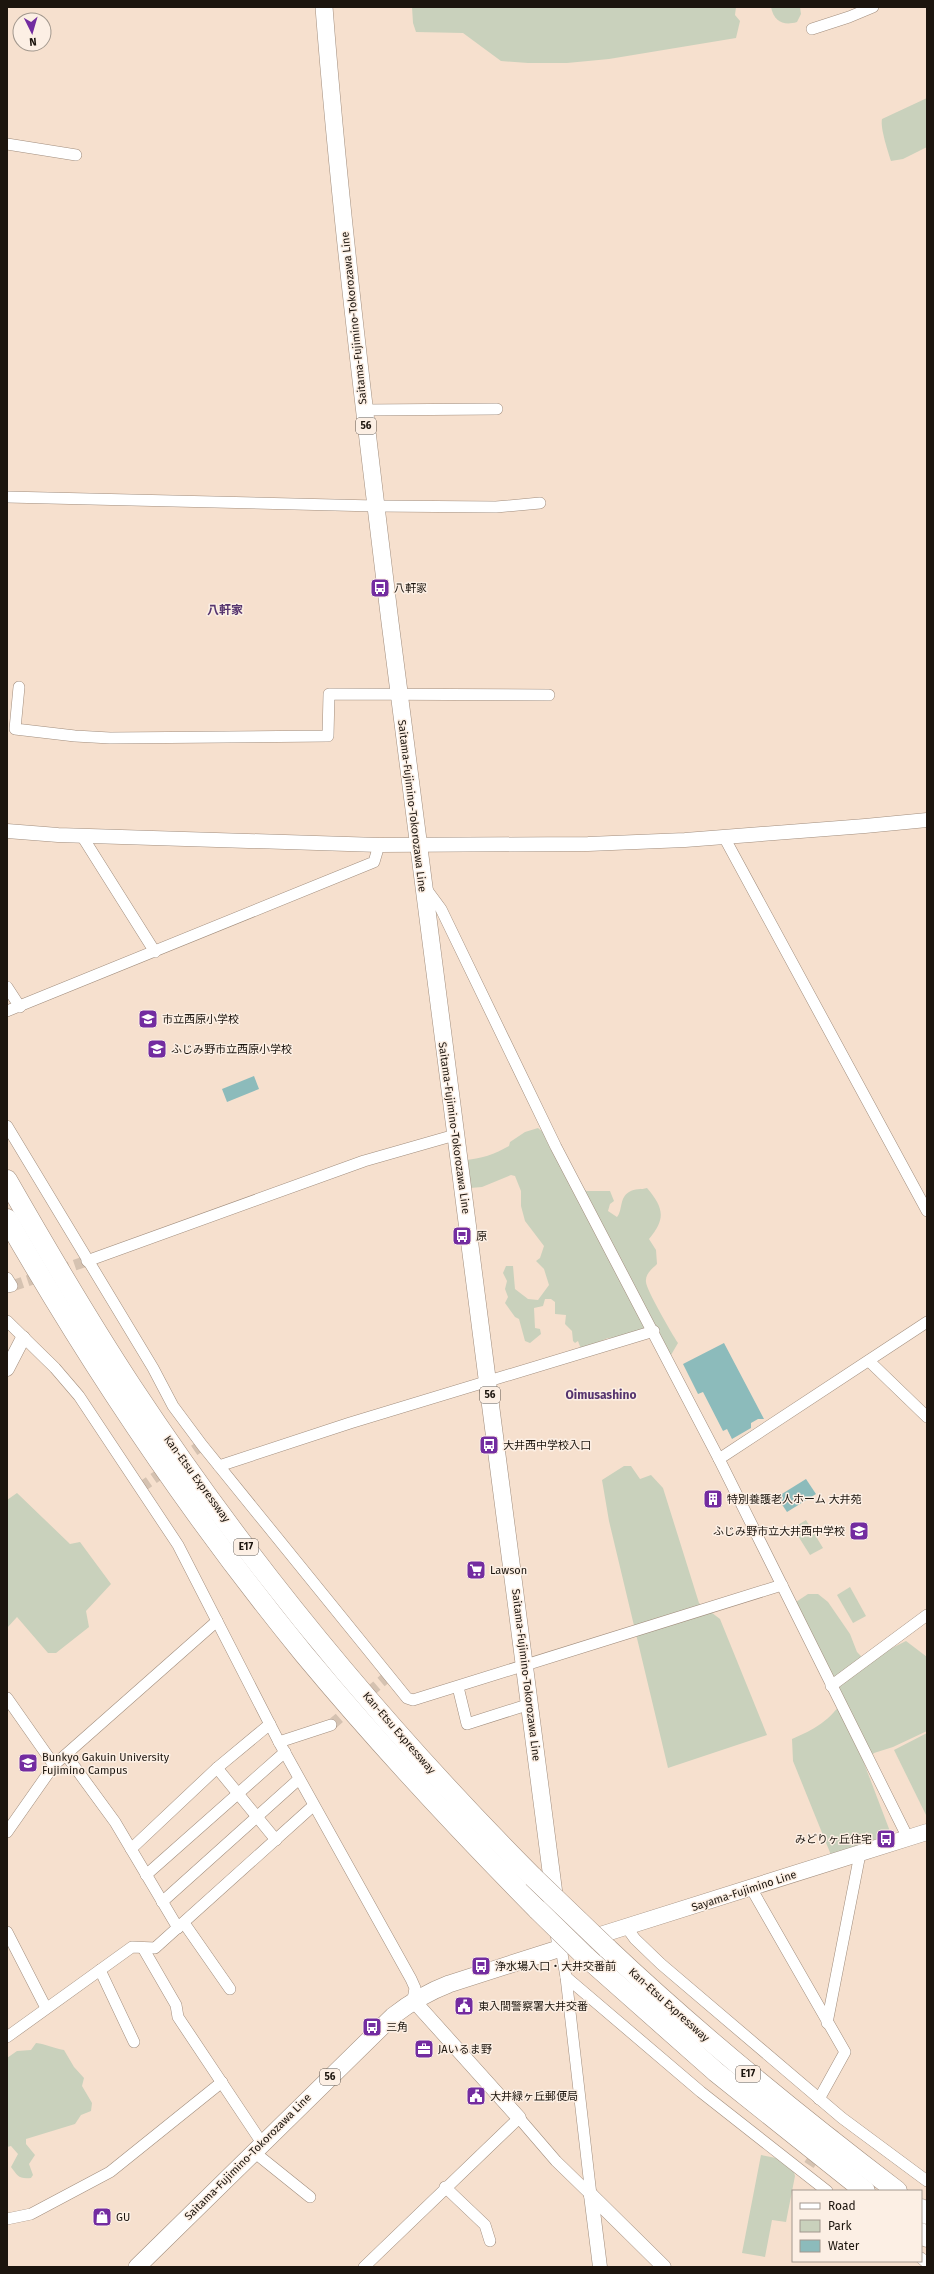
<svg xmlns="http://www.w3.org/2000/svg" width="934" height="2274" viewBox="0 0 934 2274" font-family="'Fira Sans','Noto Sans JP',sans-serif">
<style>
.green{fill:#c9d1bc}
.water{fill:#8cbbbb}
.lines{fill:none;stroke-linecap:round;stroke-linejoin:round}
.minor-tunnel{stroke:#d5c2b1;stroke-width:11;stroke-dasharray:11 5.5;stroke-linecap:butt}
.minor-casing{stroke:#a18d7d;stroke-width:12}
.tertiary-casing{stroke:#a18d7d;stroke-width:15}
.secondary-casing{stroke:#a18d7d;stroke-width:17}
.primary-casing{stroke:#a18d7d;stroke-width:18}
.motorway-casing{stroke:#a18d7d;stroke-width:21}
.minor{stroke:#fff;stroke-width:11}
.tertiary{stroke:#fff;stroke-width:14}
.secondary{stroke:#fff;stroke-width:16}
.primary{stroke:#fff;stroke-width:17}
.motorway{stroke:#fff;stroke-width:20}
.motorway-bridge-casing{stroke:#a18d7d;stroke-width:21;stroke-linecap:butt}
.motorway-bridge{stroke:#fff;stroke-width:20}
.labels{text-anchor:middle;dominant-baseline:central;stroke-width:3;stroke-linejoin:round;paint-order:stroke}
.shield{fill:#fcefe4;stroke:#5f564e;stroke-width:1}
.shield-label{font-size:10px;font-weight:bold;fill:#1c150e}
.street-label{font-size:11px;fill:#1c150e;stroke:#fcefe4}
.poi-label{font-size:11px;fill:#1c150e;stroke:#fcefe4;text-anchor:start}
.neighbourhood-label{font-size:12px;font-weight:bold;fill:#56356f;stroke:#fcefe4}
</style>
<rect width="100%" height="100%" fill="#f6e0ce"/>
<g class="green">
<path d="M412,7H736L735,15L740,21L736,38L609,59L567,63H528L501,61L463,33L416,32L413,23Z"/>
<path d="M771,7H800L801,14L797,22C784,26 774,22 771,7Z"/>
<path d="M927,98V147L903,159L891,161C888,151 880,128 882,119Z"/>
<path d="M538,1128L544,1133L586,1191H610L614,1201L610,1204L608,1211L617,1217C623,1210 619,1198 629,1192C635,1188 641,1190 647,1188C664,1208 666,1219 649,1239L656,1250L657,1264C652,1269 645,1274 646,1282C646,1289 672,1334 678,1343L671,1355L642,1332L625,1337L608,1338L581,1349L578,1341L575,1343L573,1341L572,1331L565,1324L566,1315L555,1314V1302L551,1299H545L543,1306L534,1308L535,1328L540,1329L541,1334L530,1343L525,1341L519,1319L515,1317L505,1303L508,1297L505,1289L507,1281L503,1273L506,1266H513L515,1289L528,1299L538,1300L549,1285L544,1269L536,1261L540,1258L544,1246L525,1221L521,1206V1191L515,1176L511,1175L482,1187L470,1188L464,1160C481,1159 495,1154 509,1146L510,1142L525,1132Z"/>
<path d="M624,1466H631L640,1479L651,1475L663,1488L699,1603L720,1619L767,1735L668,1768L609,1521L602,1480Z"/>
<path d="M17,1493L70,1544L80,1542L111,1584L86,1611L89,1627L56,1653H48L17,1617L7,1628V1500Z"/>
<path d="M806,1520L823,1548L810,1555L793,1528Z"/>
<path d="M850,1587L866,1616L853,1623L837,1595Z"/>
<path d="M808,1594H818L828,1602L850,1634L857,1652L869,1664L888,1650L906,1641L927,1657V1731L893,1747L874,1753L864,1763L891,1834L831,1855L793,1761L792,1739C813,1730 832,1720 843,1699L796,1602Z"/>
<path d="M927,1733V1817L894,1750Z"/>
<path d="M36,2043C46,2044 53,2048 64,2050L74,2067L84,2078L82,2086L92,2103L91,2111L81,2115L75,2124L26,2139V2144L35,2155L29,2164L33,2175L31,2178C18,2179 18,2176 11,2167L18,2154L11,2146L7,2147V2058L17,2051L31,2050Z"/>
<path d="M761,2155L776,2158L794,2172L795,2176L786,2222L772,2220L765,2257L742,2253Z"/>
</g>
<g class="water">
<path d="M254,1076L259,1089L227,1102L222,1089Z"/>
<path d="M724,1343L764,1419H758L751,1423V1428L732,1439L727,1429L723,1431L703,1392L698,1394L683,1364Z"/>
<path d="M806,1479L816,1494L787,1512L777,1497Z"/>
</g>
<g class="lines">
<g class="minor-tunnel">
<path d="M12,1286L87,1261"/>
<path d="M140,1488L202,1445"/>
<path d="M331,1725L388,1676"/>
<path d="M809,2165L835,2127"/>
</g>
<defs>
<g id="minor">
<path d="M812,29L849,17L873,7"/>
<path d="M7,144L76,155"/>
<path d="M364,410L497,409"/>
<path d="M7,497L375,506L496,507L540,503"/>
<path d="M19,687L15,729L75,736L110,738L328,736L329,694L549,695"/>
<path d="M82,836L155,952"/>
<path d="M724,837L927,1211"/>
<path d="M424,886L441,909L556,1147L719,1459L908,1838"/>
<path d="M7,987L20,1007"/>
<path d="M7,1011L374,862L379,845"/>
<path d="M7,1126L153,1368L173,1406L202,1445L407,1698L413,1700L782,1585"/>
<path d="M87,1261L364,1161L455,1135"/>
<path d="M7,1278L12,1286L7,1287"/>
<path d="M7,1321L55,1368L79,1396L178,1545L279,1742L411,1979L415,1988L413,2000"/>
<path d="M869,1361L927,1417"/>
<path d="M719,1459L927,1322"/>
<path d="M219,1466L350,1423L654,1331"/>
<path d="M831,1686L927,1615"/>
<path d="M458,1687L467,1724L530,1704"/>
<path d="M7,1698L54,1765"/>
<path d="M279,1742L331,1725"/>
<path d="M66,1755L115,1822L178,1928"/>
<path d="M217,1768L276,1840"/>
<path d="M7,1832L54,1765L217,1621"/>
<path d="M131,1849L217,1768L270,1724"/>
<path d="M146,1875L285,1752"/>
<path d="M751,1888L845,2052L819,2099"/>
<path d="M162,1902L299,1779"/>
<path d="M184,1923L230,1989"/>
<path d="M627,1928L635,1939L661,1964L842,2118L927,2181"/>
<path d="M7,1932L46,2008"/>
<path d="M143,1948L176,2005L178,2017L262,2143"/>
<path d="M561,1948L566,1977L591,2195"/>
<path d="M100,1970L134,2042"/>
<path d="M566,1977L701,2092L827,2191"/>
<path d="M827,2023L860,1854"/>
<path d="M7,2037L132,1947L155,1948L313,1806"/>
<path d="M254,2152L310,2197"/>
<path d="M445,2187L485,2225L490,2241"/>
<path d="M7,2219L31,2214L110,2172L222,2082"/>
<path d="M921,2258L927,2263"/>
<path d="M364,2267L519,2118L556,2161L591,2195"/>
</g>
<g id="tertiary">
<path d="M7,831L58,835L379,845L588,844L685,840L865,826L927,820"/>
<path d="M7,1369L23,1338"/>
<path d="M413,2000L519,2118"/>
<path d="M591,2195L664,2267"/>
<path d="M591,2195L600,2267"/>
</g>
<path id="secondary" d="M562,1947L927,1832"/>
<path id="primary" d="M137,2267L393,2016C411,2002 428,1992 449,1984L561,1948C505,1506 444,1064 390,622C365,417 340,213 324,7"/>
<g id="motorway">
<path d="M7,1180C47,1250 88,1320 132,1387C248,1563 385,1728 533,1877"/>
<path d="M7,1219C94,1371 193,1518 304,1654C378,1743 457,1828 538,1910"/>
<path d="M607,1948C699,2035 796,2114 897,2191"/>
<path d="M585,1956L716,2072L865,2191"/>
<path d="M921,2209L927,2214"/>
<path d="M921,2233L927,2237"/>
</g>
</defs>
<use href="#minor" class="minor-casing"/>
<use href="#tertiary" class="tertiary-casing"/>
<use href="#secondary" class="secondary-casing"/>
<use href="#primary" class="primary-casing"/>
<use href="#motorway" class="motorway-casing"/>
<use href="#minor" class="minor"/>
<use href="#tertiary" class="tertiary"/>
<use href="#secondary" class="secondary"/>
<use href="#primary" class="primary"/>
<use href="#motorway" class="motorway"/>
<defs>
<g id="motorway-bridge">
<path d="M533,1877L607,1948"/>
<path d="M538,1910L585,1956"/>
</g>
</defs>
<use href="#motorway-bridge" class="motorway-bridge-casing"/>
<use href="#motorway-bridge" class="motorway-bridge"/>
</g>
<defs>
<symbol id="bus-square" viewBox="-11 -11 22 22"><rect x="-9" y="-9" width="18" height="18" rx="4" fill="#732ca0" stroke="#fcefe4"/><path d="M-5-6H5V4H4V6H2V4H-2V6H-4V4H-5ZM-3.5-4V0h7V-4ZM-3.5 1.2v1.5H-2V1.2ZM2 1.2v1.5H3.5V1.2Z" fill="#fff"/></symbol>
<symbol id="school-square" viewBox="-11 -11 22 22"><rect x="-9" y="-9" width="18" height="18" rx="4" fill="#732ca0" stroke="#fcefe4"/><path d="M0-5L7-2L0 1L-7-2ZM-4 1L0 2.5L4 1V4Q0 6-4 4Z" fill="#fff"/></symbol>
<symbol id="building-square" viewBox="-11 -11 22 22"><rect x="-9" y="-9" width="18" height="18" rx="4" fill="#732ca0" stroke="#fcefe4"/><path d="M-4-6H4V6H1V3H-1V6H-4ZM-2.5-4.3h1.7v1.8h-1.7ZM.8-4.3h1.7v1.8H.8ZM-2.5-1h1.7V.8h-1.7ZM.8-1h1.7V.8H.8Z" fill="#fff"/></symbol>
<symbol id="supermarket-square" viewBox="-11 -11 22 22"><rect x="-9" y="-9" width="18" height="18" rx="4" fill="#732ca0" stroke="#fcefe4"/><path d="M-6-5.5h2.5l.6 2H6L4.5 2H-2.5L-4.4-4H-6ZM-1.5 3.2a1.3 1.3 0 1 0 .1 0ZM3 3.2a1.3 1.3 0 1 0 .1 0Z" fill="#fff"/></symbol>
<symbol id="university-square" viewBox="-11 -11 22 22"><rect x="-9" y="-9" width="18" height="18" rx="4" fill="#732ca0" stroke="#fcefe4"/><path d="M0-5L7-2L0 1L-7-2ZM-4 1L0 2.5L4 1V4Q0 6-4 4Z" fill="#fff"/></symbol>
<symbol id="civic-square" viewBox="-11 -11 22 22"><rect x="-9" y="-9" width="18" height="18" rx="4" fill="#732ca0" stroke="#fcefe4"/><path d="M-.6-6.5H3V-4.5H.6V-3L4-1V1h2V6H-6V1h2V-1L-.6-3ZM-1.2 2.5V6h2.4V2.5Z" fill="#fff"/></symbol>
<symbol id="office-square" viewBox="-11 -11 22 22"><rect x="-9" y="-9" width="18" height="18" rx="4" fill="#732ca0" stroke="#fcefe4"/><path d="M-6-3h4V-5.5h4V-3h4V5H-6ZM-1-4.5V-3h2v-1.5ZM-6 0V1H6V0Z" fill="#fff"/></symbol>
<symbol id="shop-square" viewBox="-11 -11 22 22"><rect x="-9" y="-9" width="18" height="18" rx="4" fill="#732ca0" stroke="#fcefe4"/><path d="M-5-2.5h2.3a2.7 3.5 0 0 1 5.4 0H5L5.5 6h-11ZM-1.5-2.5h3a1.5 2.3 0 0 0-3 0Z" fill="#fff"/></symbol>
</defs>
<g fill-rule="evenodd">
<use href="#bus-square" x="369" y="577" width="22" height="22"/>
<use href="#school-square" x="137" y="1008" width="22" height="22"/>
<use href="#school-square" x="146" y="1038" width="22" height="22"/>
<use href="#bus-square" x="451" y="1225" width="22" height="22"/>
<use href="#bus-square" x="478" y="1434" width="22" height="22"/>
<use href="#building-square" x="702" y="1488" width="22" height="22"/>
<use href="#school-square" x="848" y="1520" width="22" height="22"/>
<use href="#supermarket-square" x="465" y="1559" width="22" height="22"/>
<use href="#university-square" x="17" y="1752" width="22" height="22"/>
<use href="#bus-square" x="875" y="1828" width="22" height="22"/>
<use href="#bus-square" x="470" y="1955" width="22" height="22"/>
<use href="#civic-square" x="453" y="1995" width="22" height="22"/>
<use href="#bus-square" x="361" y="2016" width="22" height="22"/>
<use href="#office-square" x="413" y="2038" width="22" height="22"/>
<use href="#civic-square" x="465" y="2085" width="22" height="22"/>
<use href="#shop-square" x="91" y="2206" width="22" height="22"/>
</g>
<g class="labels">
<g class="shield">
<rect x="356" y="418" width="20" height="16" rx="3"/>
<rect x="480" y="1387" width="20" height="16" rx="3"/>
<rect x="234" y="1539" width="24" height="16" rx="3"/>
<rect x="736" y="2066" width="24" height="16" rx="3"/>
<rect x="320" y="2069" width="20" height="16" rx="3"/>
</g>
<g class="shield-label">
<text x="366" y="426">56</text>
<text x="490" y="1395">56</text>
<text x="246" y="1547">E17</text>
<text x="748" y="2074">E17</text>
<text x="330" y="2077">56</text>
</g>
<g class="street-label">
<text transform="translate(354 318) rotate(-96)">Saitama-Fujimino-Tokorozawa Line</text>
<text transform="translate(412 806) rotate(83)">Saitama-Fujimino-Tokorozawa Line</text>
<text transform="translate(454 1128) rotate(82)">Saitama-Fujimino-Tokorozawa Line</text>
<text transform="translate(197 1479) rotate(54)">Kan-Etsu Expressway</text>
<text transform="translate(526 1675) rotate(83)">Saitama-Fujimino-Tokorozawa Line</text>
<text transform="translate(399 1733) rotate(49)">Kan-Etsu Expressway</text>
<text transform="translate(744 1891) rotate(-18)">Sayama-Fujimino Line</text>
<text transform="translate(669 2005) rotate(42)">Kan-Etsu Expressway</text>
<text transform="translate(248 2157) rotate(-45)">Saitama-Fujimino-Tokorozawa Line</text>
</g>
<g class="poi-label">
<text x="394" y="588">八軒家</text>
<text x="162" y="1019">市立西原小学校</text>
<text x="171" y="1049">ふじみ野市立西原小学校</text>
<text x="476" y="1236">原</text>
<text x="503" y="1445">大井西中学校入口</text>
<text x="727" y="1499">特別養護老人ホーム 大井苑</text>
<text x="845" y="1531" text-anchor="end">ふじみ野市立大井西中学校</text>
<text x="490" y="1570">Lawson</text>
<text x="42" y="1757">Bunkyo Gakuin University<tspan x="42" dy="13">Fujimino Campus</tspan></text>
<text x="872" y="1839" text-anchor="end">みどりヶ丘住宅</text>
<text x="495" y="1966">浄水場入口・大井交番前</text>
<text x="478" y="2006">東入間警察署大井交番</text>
<text x="386" y="2027">三角</text>
<text x="438" y="2049">JAいるま野</text>
<text x="490" y="2096">大井緑ヶ丘郵便局</text>
<text x="116" y="2217">GU</text>
</g>
<g class="neighbourhood-label">
<text x="225" y="610">八軒家</text>
<text x="601" y="1395">Oimusashino</text>
</g>
</g>
<rect width="934" height="2274" fill="none" stroke="#1c150e" stroke-width="16"/>
<rect x="792" y="2190" width="130" height="72" fill="#fcefe4" stroke="#a2988e"/>
<rect x="800" y="2203" width="20" height="6" fill="#ffffff" stroke="#a2988e"/>
<text x="828" y="2210" font-size="12" fill="#1c150e">Road</text>
<rect x="800" y="2220" width="20" height="12" fill="#c9d1bc" stroke="#a2988e"/>
<text x="828" y="2230" font-size="12" fill="#1c150e">Park</text>
<rect x="800" y="2240" width="20" height="12" fill="#8cbbbb" stroke="#a2988e"/>
<text x="828" y="2250" font-size="12" fill="#1c150e">Water</text>
<g transform="translate(32 32) rotate(175)"><circle r="19" fill="#fcefe4" stroke="#a2988e"/>
<path d="M0-3L7 15L0 10L-7 15Z" fill="#732ca0"/>
<text y="-6" font-size="11" font-weight="bold" text-anchor="middle" fill="#1c150e">N</text>
</g>
</svg>
